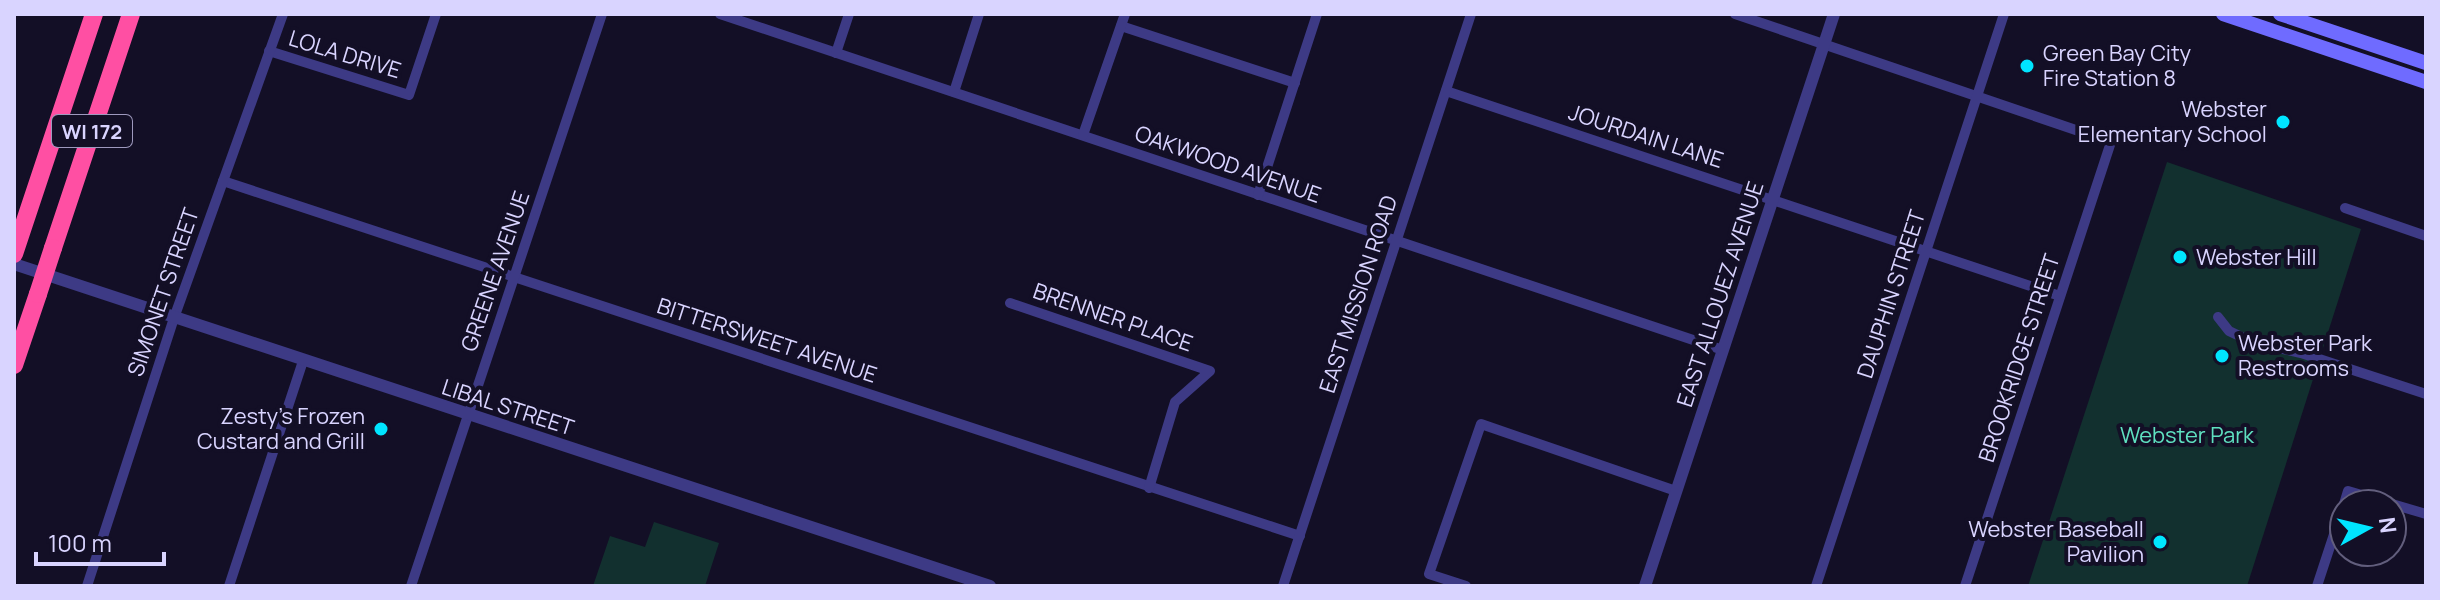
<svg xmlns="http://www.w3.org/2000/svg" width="2440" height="600" viewBox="0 0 2440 600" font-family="Manrope,sans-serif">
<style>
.green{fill:#12302f}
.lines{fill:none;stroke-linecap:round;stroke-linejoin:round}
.minor{stroke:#3d3a85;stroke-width:10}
.tertiary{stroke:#3d3a85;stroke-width:12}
.secondary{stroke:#6f6bff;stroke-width:14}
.motorway{stroke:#ff4fa3;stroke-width:18}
.motorway-bridge{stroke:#ff4fa3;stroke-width:18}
.poi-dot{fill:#00e5ff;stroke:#130f26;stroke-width:3}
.labels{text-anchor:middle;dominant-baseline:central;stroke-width:8;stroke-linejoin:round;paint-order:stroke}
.shield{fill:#130f26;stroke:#9e99be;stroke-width:2}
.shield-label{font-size:20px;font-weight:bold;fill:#d9d4ff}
.poi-label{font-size:22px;fill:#d9d4ff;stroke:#130f26;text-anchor:start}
.street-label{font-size:22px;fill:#d9d4ff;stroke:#130f26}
.park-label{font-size:22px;fill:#5fe0c0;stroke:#130f26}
</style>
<rect width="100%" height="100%" fill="#130f26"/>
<g class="green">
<path d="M2167,162L2361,229L2247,586H2028Z"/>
<path d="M654,522L719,543L705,586H593L610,536L645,547Z"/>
</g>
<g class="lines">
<g class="minor">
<path d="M720,14L1723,350"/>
<path d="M1735,14L2111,142L1965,586"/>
<path d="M1121,26L1295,83"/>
<path d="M269,51L409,95L436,14"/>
<path d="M836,53L849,14"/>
<path d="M1446,91L2060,296"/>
<path d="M954,92L979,14"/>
<path d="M1083,135L1125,14"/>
<path d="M223,181L1300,536"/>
<path d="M1258,195L1317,14"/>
<path d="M2345,208L2426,236"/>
<path d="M1010,303L1210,371L1175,402L1149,488"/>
<path d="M2218,317L2229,331L2252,342L2301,353L2426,394"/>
<path d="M2344,504L2348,491L2426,514"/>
<path d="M87,586L174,318L283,14"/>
<path d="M229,586L303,361"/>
<path d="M411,586L602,14"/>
<path d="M1283,586L1471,14"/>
<path d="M1466,586L1429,574L1481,424L1676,491"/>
<path d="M1816,586L2004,14"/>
<path d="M2317,586L2344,504"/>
</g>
<g class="tertiary">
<path d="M14,264L990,586"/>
<path d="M1645,586L1834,14"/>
</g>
<g class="secondary">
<path d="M2223,14L2426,82"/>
<path d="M2280,14L2426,63"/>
</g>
<g class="motorway">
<path d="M53,248L131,14"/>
<path d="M14,254L94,14"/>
<path d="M14,365L38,294"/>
</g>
<path class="motorway-bridge" d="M38,294L53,248"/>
</g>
<g class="poi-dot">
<circle cx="2027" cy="66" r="8"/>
<circle cx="2283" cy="122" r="8"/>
<circle cx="2180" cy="257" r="8"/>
<circle cx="2222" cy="356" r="8"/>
<circle cx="381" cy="429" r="8"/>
<circle cx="2160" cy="542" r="8"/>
</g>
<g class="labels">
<rect class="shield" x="52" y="115" width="80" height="32" rx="6"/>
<g class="shield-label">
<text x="92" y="131">WI 172</text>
</g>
<g class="poi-label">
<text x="2043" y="53">Green Bay City<tspan x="2043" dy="25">Fire Station 8</tspan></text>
<text x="2267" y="109" text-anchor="end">Webster<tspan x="2267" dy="25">Elementary School</tspan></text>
<text x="2196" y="257">Webster Hill</text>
<text x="2238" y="343">Webster Park<tspan x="2238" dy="25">Restrooms</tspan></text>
<text x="365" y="416" text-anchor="end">Zesty's Frozen<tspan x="365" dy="25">Custard and Grill</tspan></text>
<text x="2144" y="529" text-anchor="end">Webster Baseball<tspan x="2144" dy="25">Pavilion</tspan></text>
</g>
<g class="street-label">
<text transform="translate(345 54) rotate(17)">LOLA DRIVE</text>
<text transform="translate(1646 136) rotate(18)">JOURDAIN LANE</text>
<text transform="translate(1228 164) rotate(19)">OAKWOOD AVENUE</text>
<text transform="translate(495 271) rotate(-71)">GREENE AVENUE</text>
<text transform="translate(163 292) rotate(-71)">SIMONET STREET</text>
<text transform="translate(1358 294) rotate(-72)">EAST MISSION ROAD</text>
<text transform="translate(1720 294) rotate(-72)">EAST ALLOUEZ AVENUE</text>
<text transform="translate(1891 294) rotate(-72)">DAUPHIN STREET</text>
<text transform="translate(1113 317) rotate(19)">BRENNER PLACE</text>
<text transform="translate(767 340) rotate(18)">BITTERSWEET AVENUE</text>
<text transform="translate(2019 358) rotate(-72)">BROOKRIDGE STREET</text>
<text transform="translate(508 407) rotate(18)">LIBAL STREET</text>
</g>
<g class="park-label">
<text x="2187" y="435">Webster Park</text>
</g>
</g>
<rect width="2440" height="600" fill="none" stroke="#d9d4ff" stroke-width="32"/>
<g transform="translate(2368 528) rotate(82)"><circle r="38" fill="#130f26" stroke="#625e7d" stroke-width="2"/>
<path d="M0-6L14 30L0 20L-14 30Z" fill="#00e5ff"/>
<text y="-12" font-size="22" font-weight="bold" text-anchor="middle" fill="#d9d4ff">N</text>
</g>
<path d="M36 552v12h128v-12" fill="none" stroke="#d9d4ff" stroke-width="4"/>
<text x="48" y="552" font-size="24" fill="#d9d4ff" stroke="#130f26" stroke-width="6" paint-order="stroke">100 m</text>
</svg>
